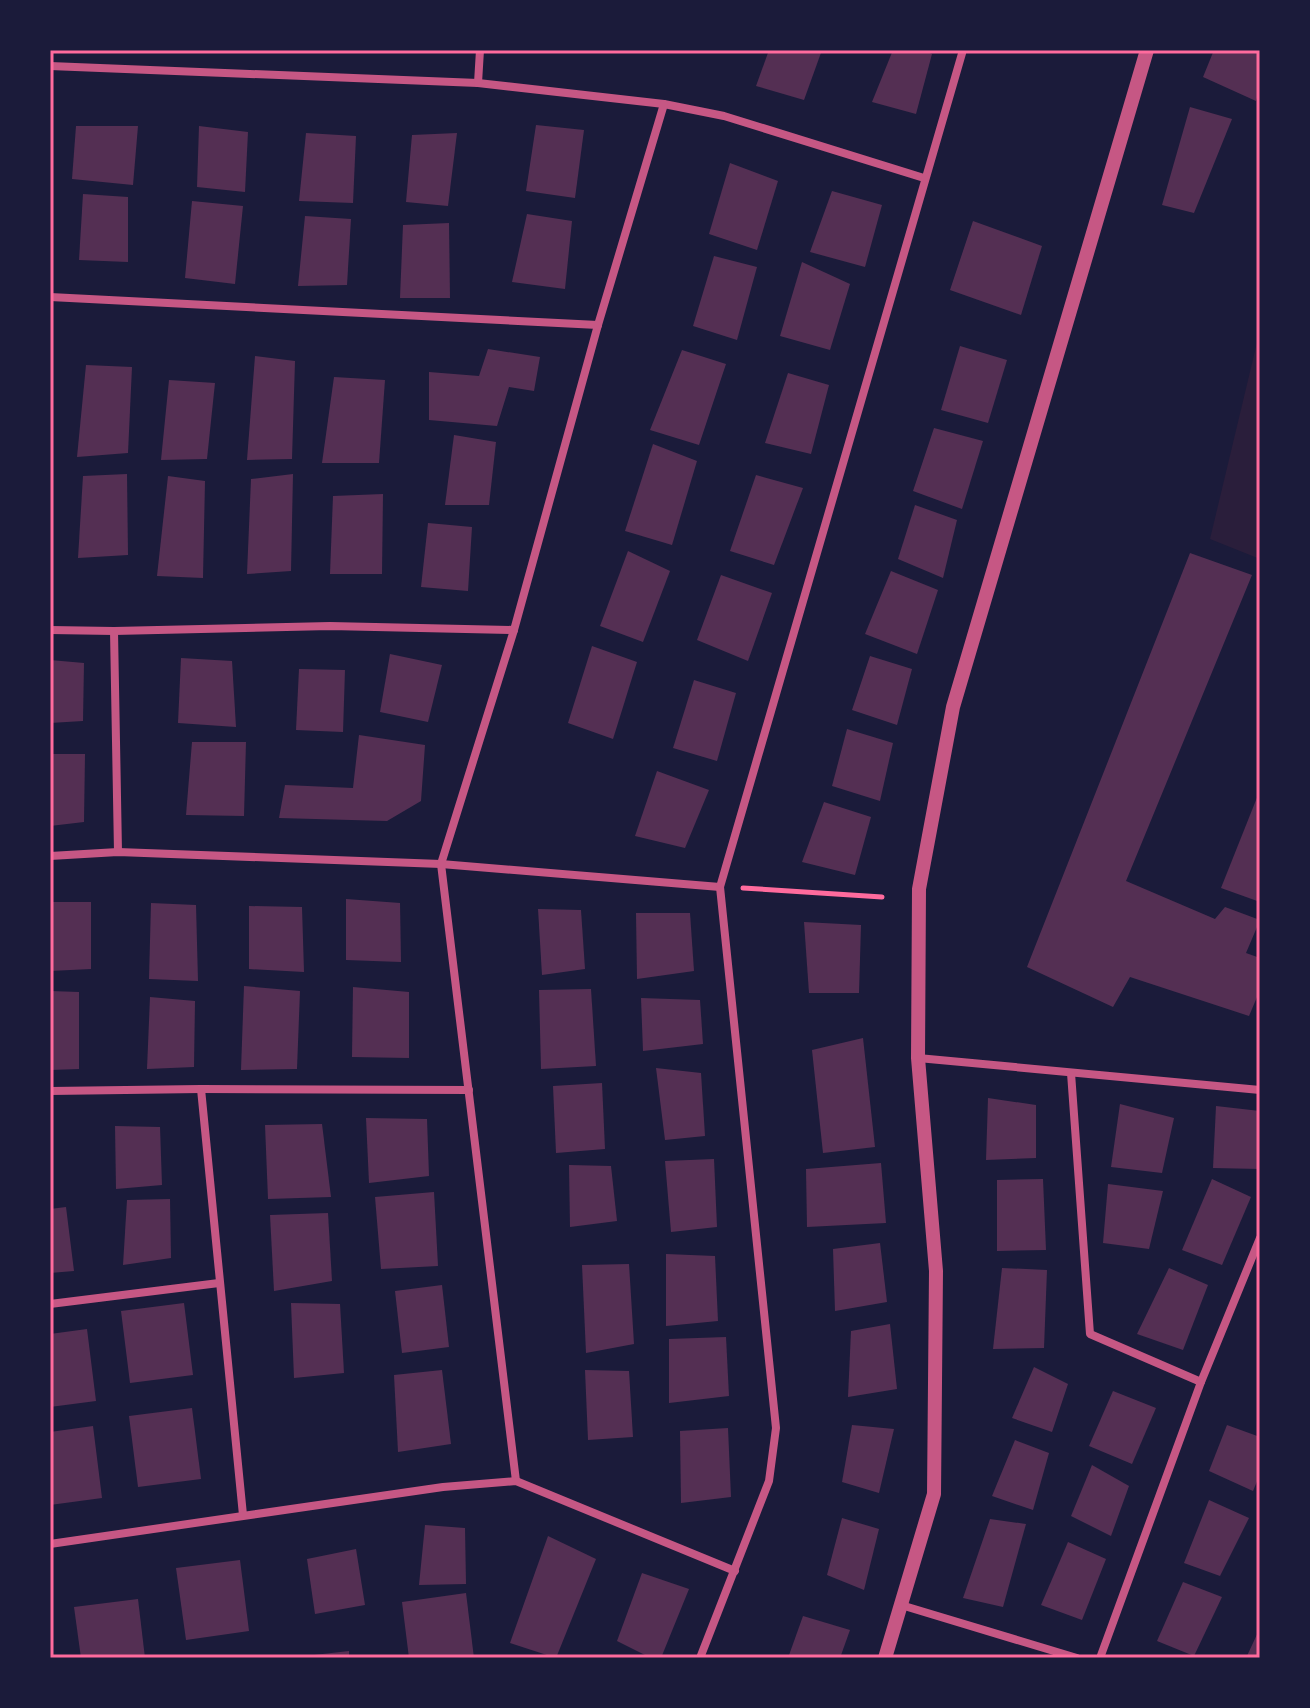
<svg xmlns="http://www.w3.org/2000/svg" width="1310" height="1708" viewBox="0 0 1310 1708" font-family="Cabin,sans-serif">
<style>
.green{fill:#2a1e3b}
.building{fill:#542f53}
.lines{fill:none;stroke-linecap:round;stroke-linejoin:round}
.path{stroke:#ff6b9d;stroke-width:5}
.minor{stroke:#c65784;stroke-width:8}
.tertiary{stroke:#c65784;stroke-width:14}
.neatline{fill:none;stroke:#ff6b9d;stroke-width:3}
</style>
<rect width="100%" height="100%" fill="#1b1b3a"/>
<path class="green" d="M1260,330V559L1210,539Z"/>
<g class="building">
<path d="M769,50H822L804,100L756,86Z"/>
<path d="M893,50H923L932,54L916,114L872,102Z"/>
<path d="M1214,50H1260V89L1256,101L1203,77Z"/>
<path d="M1190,107L1232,119L1194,213L1162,205Z"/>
<path d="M536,125L584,130L575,198L526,191Z"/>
<path d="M76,126H138L133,185L72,179Z"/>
<path d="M199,126L248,132L245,192L197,187Z"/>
<path d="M306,133L356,136L353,203L299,201Z"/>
<path d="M457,133L448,206L406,202L412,135Z"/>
<path d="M730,163L778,181L757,250L709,234Z"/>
<path d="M832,191L882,205L865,267L810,252Z"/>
<path d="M83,194L128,197V262L79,260Z"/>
<path d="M192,201L243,206L235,284L185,278Z"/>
<path d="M527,214L572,221L565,289L512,282Z"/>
<path d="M305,216L351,219L347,285L298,286Z"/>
<path d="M973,221L1042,246L1021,315L950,290Z"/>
<path d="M449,223L450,298H400L403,225Z"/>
<path d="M714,256L757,267L737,340L693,326Z"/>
<path d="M802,262L850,284L830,350L780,336Z"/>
<path d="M960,346L1007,360L988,423L941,410Z"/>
<path d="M488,349L540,357L534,391L509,387L497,426L429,420V372L479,376Z"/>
<path d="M682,350L726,364L699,445L650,430Z"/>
<path d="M255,356L295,361L292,459L247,460Z"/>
<path d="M86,365L132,367L128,453L77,457Z"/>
<path d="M788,373L829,385L811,454L765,443Z"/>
<path d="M334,377L385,380L379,463H322Z"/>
<path d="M169,380L215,383L207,459L161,460Z"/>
<path d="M934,428L983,441L962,509L913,491Z"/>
<path d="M454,435L496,442L489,505H445Z"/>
<path d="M653,444L697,461L672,545L625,531Z"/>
<path d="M127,474L128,555L78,558L83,476Z"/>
<path d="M293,474L291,571L247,574L251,479Z"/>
<path d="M756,475L803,488L774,565L730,551Z"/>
<path d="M168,476L205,481L203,578L157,576Z"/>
<path d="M383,494L382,574H330L333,496Z"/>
<path d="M915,505L957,520L943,578L898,559Z"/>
<path d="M428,523L472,527L468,591L421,587Z"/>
<path d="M628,551L670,571L643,642L600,626Z"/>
<path d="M1190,553L1252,575L1126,881L1215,919L1225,907L1260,920L1246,953L1260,958V990L1249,1016L1130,977L1113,1007L1027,967Z"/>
<path d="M891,571L938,590L917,654L865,634Z"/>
<path d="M721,575L772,593L748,661L697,640Z"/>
<path d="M592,646L637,662L613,739L568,723Z"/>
<path d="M390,654L442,665L428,722L380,712Z"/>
<path d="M870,656L912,669L897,725L852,710Z"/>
<path d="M181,658L232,661L236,727L178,723Z"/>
<path d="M50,660L84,663L83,721L50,723Z"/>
<path d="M299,669L345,670L343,732L296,730Z"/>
<path d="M694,680L736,693L717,761L673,748Z"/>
<path d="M847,729L893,743L880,801L832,786Z"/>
<path d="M359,735L425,745L421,801L387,821L279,818L285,785L353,788Z"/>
<path d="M192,742H246L244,816L186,815Z"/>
<path d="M50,754H85L84,822L50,826Z"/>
<path d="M657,771L709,790L685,848L635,836Z"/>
<path d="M1260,790V902L1221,888Z"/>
<path d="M824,802L871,817L855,875L802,862Z"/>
<path d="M346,899L400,903L401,962L346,960Z"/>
<path d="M50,902H91V969L50,971Z"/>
<path d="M151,903L196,905L198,981L149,979Z"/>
<path d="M249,906L302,907L304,972L249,969Z"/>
<path d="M538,909L581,910L585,969L542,975Z"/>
<path d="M636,913H690L694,971L637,979Z"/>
<path d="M804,922L861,925L859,993H809Z"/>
<path d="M244,986L300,991L297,1069L241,1070Z"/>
<path d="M353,987L409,992V1058L352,1057Z"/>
<path d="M591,989L596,1066L541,1069L539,990Z"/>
<path d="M50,991L79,992V1069L50,1070Z"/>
<path d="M150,997L195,1001L194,1067L147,1069Z"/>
<path d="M641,998L700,1000L703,1044L643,1051Z"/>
<path d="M863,1038L875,1147L823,1153L812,1050Z"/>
<path d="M656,1068L701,1073L705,1136L665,1140Z"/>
<path d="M602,1083L605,1149L556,1153L553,1086Z"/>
<path d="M988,1098L1036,1105V1158L986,1160Z"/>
<path d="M1120,1104L1174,1118L1162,1173L1111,1167Z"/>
<path d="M1216,1106L1260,1111V1169L1213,1168Z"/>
<path d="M366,1118L427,1119L429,1176L369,1183Z"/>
<path d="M322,1124L331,1197L268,1199L265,1125Z"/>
<path d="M115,1126L160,1127L162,1185L116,1189Z"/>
<path d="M714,1159L717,1227L671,1232L665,1161Z"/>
<path d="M881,1163L886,1223L807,1227L806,1169Z"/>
<path d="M569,1165L611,1166L617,1221L570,1227Z"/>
<path d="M1043,1179L1046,1250L997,1251V1180Z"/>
<path d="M1212,1179L1251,1197L1222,1265L1182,1250Z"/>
<path d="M1108,1184L1163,1191L1149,1249L1103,1243Z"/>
<path d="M434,1192L438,1266L381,1269L375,1197Z"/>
<path d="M170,1199L171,1258L123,1265L127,1200Z"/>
<path d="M66,1207L74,1271L50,1273V1209Z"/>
<path d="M328,1213L332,1281L274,1291L270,1215Z"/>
<path d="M880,1243L887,1302L835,1311L833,1249Z"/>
<path d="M666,1254L715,1256L718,1321L666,1326Z"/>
<path d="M629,1264L634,1344L586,1353L582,1265Z"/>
<path d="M1002,1268L1047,1270L1044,1348L993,1349Z"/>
<path d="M1169,1268L1208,1285L1183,1350L1137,1334Z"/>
<path d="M442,1285L449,1347L402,1353L395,1291Z"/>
<path d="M184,1303L193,1375L130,1383L121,1311Z"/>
<path d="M291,1303L340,1304L344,1373L294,1378Z"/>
<path d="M890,1324L897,1389L848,1397L851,1331Z"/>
<path d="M87,1329L96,1401L50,1407V1334Z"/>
<path d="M726,1337L729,1396L669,1403V1339Z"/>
<path d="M1034,1367L1068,1384L1052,1432L1012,1418Z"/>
<path d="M442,1370L451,1444L398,1452L394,1375Z"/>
<path d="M585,1370L629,1371L633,1437L588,1440Z"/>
<path d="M1113,1391L1156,1408L1132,1464L1089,1446Z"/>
<path d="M192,1408L201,1479L138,1487L129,1416Z"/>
<path d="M852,1425L894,1429L879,1493L842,1482Z"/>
<path d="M1227,1425L1260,1437V1474L1253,1491L1209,1471Z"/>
<path d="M93,1426L102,1498L50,1505V1432Z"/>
<path d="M728,1428L731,1497L681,1503L680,1431Z"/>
<path d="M1015,1440L1049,1453L1033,1510L992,1496Z"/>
<path d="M1092,1465L1129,1486L1111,1536L1071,1516Z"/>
<path d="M1209,1500L1249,1518L1220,1576L1184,1563Z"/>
<path d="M842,1518L879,1529L864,1590L827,1575Z"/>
<path d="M990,1519L1026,1524L1003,1607L963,1598Z"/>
<path d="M425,1525L465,1528L466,1584L419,1585Z"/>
<path d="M548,1536L596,1559L556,1658L510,1643Z"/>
<path d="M1068,1542L1106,1559L1082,1620L1041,1605Z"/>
<path d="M356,1549L365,1605L315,1614L307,1559Z"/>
<path d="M240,1560L249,1631L186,1640L176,1568Z"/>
<path d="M642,1573L689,1589L661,1658H651L617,1641Z"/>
<path d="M1183,1582L1222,1597L1194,1656L1157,1641Z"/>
<path d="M466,1593L474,1658H409L402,1602Z"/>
<path d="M138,1599L145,1658H81L74,1607Z"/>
<path d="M803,1616L850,1630L840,1658H788Z"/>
<path d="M1260,1628V1658H1246Z"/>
<path d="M349,1651V1658H305V1656Z"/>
</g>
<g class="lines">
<path class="path" d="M743,888L882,897"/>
<g class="minor">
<path d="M50,66L478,83L664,104L724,116L924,178"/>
<path d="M478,83L480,50"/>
<path d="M50,297L598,325"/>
<path d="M50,630L114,631L330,626L514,630"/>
<path d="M114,631L118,852"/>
<path d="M50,856L118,852L441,864L720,887"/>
<path d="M918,1058L1260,1090"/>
<path d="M1071,1073L1090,1334L1201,1382"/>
<path d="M201,1089L243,1515"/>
<path d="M50,1091L201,1089L469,1090"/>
<path d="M50,1304L219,1283"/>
<path d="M516,1481L441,864L514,630L598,325L664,104"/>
<path d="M50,1544L443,1487L516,1481L735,1571"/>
<path d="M901,1605L1077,1658"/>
<path d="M700,1658L769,1481L776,1428L720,887L963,50"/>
<path d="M1100,1658L1201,1382L1260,1238"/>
</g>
<path class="tertiary" d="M885,1658L934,1494L936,1271L918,1058L919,889L953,707L1147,50"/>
</g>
<rect width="1310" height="1708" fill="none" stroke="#1b1b3a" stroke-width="104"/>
<rect x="52" y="52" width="1206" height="1604" class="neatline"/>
</svg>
